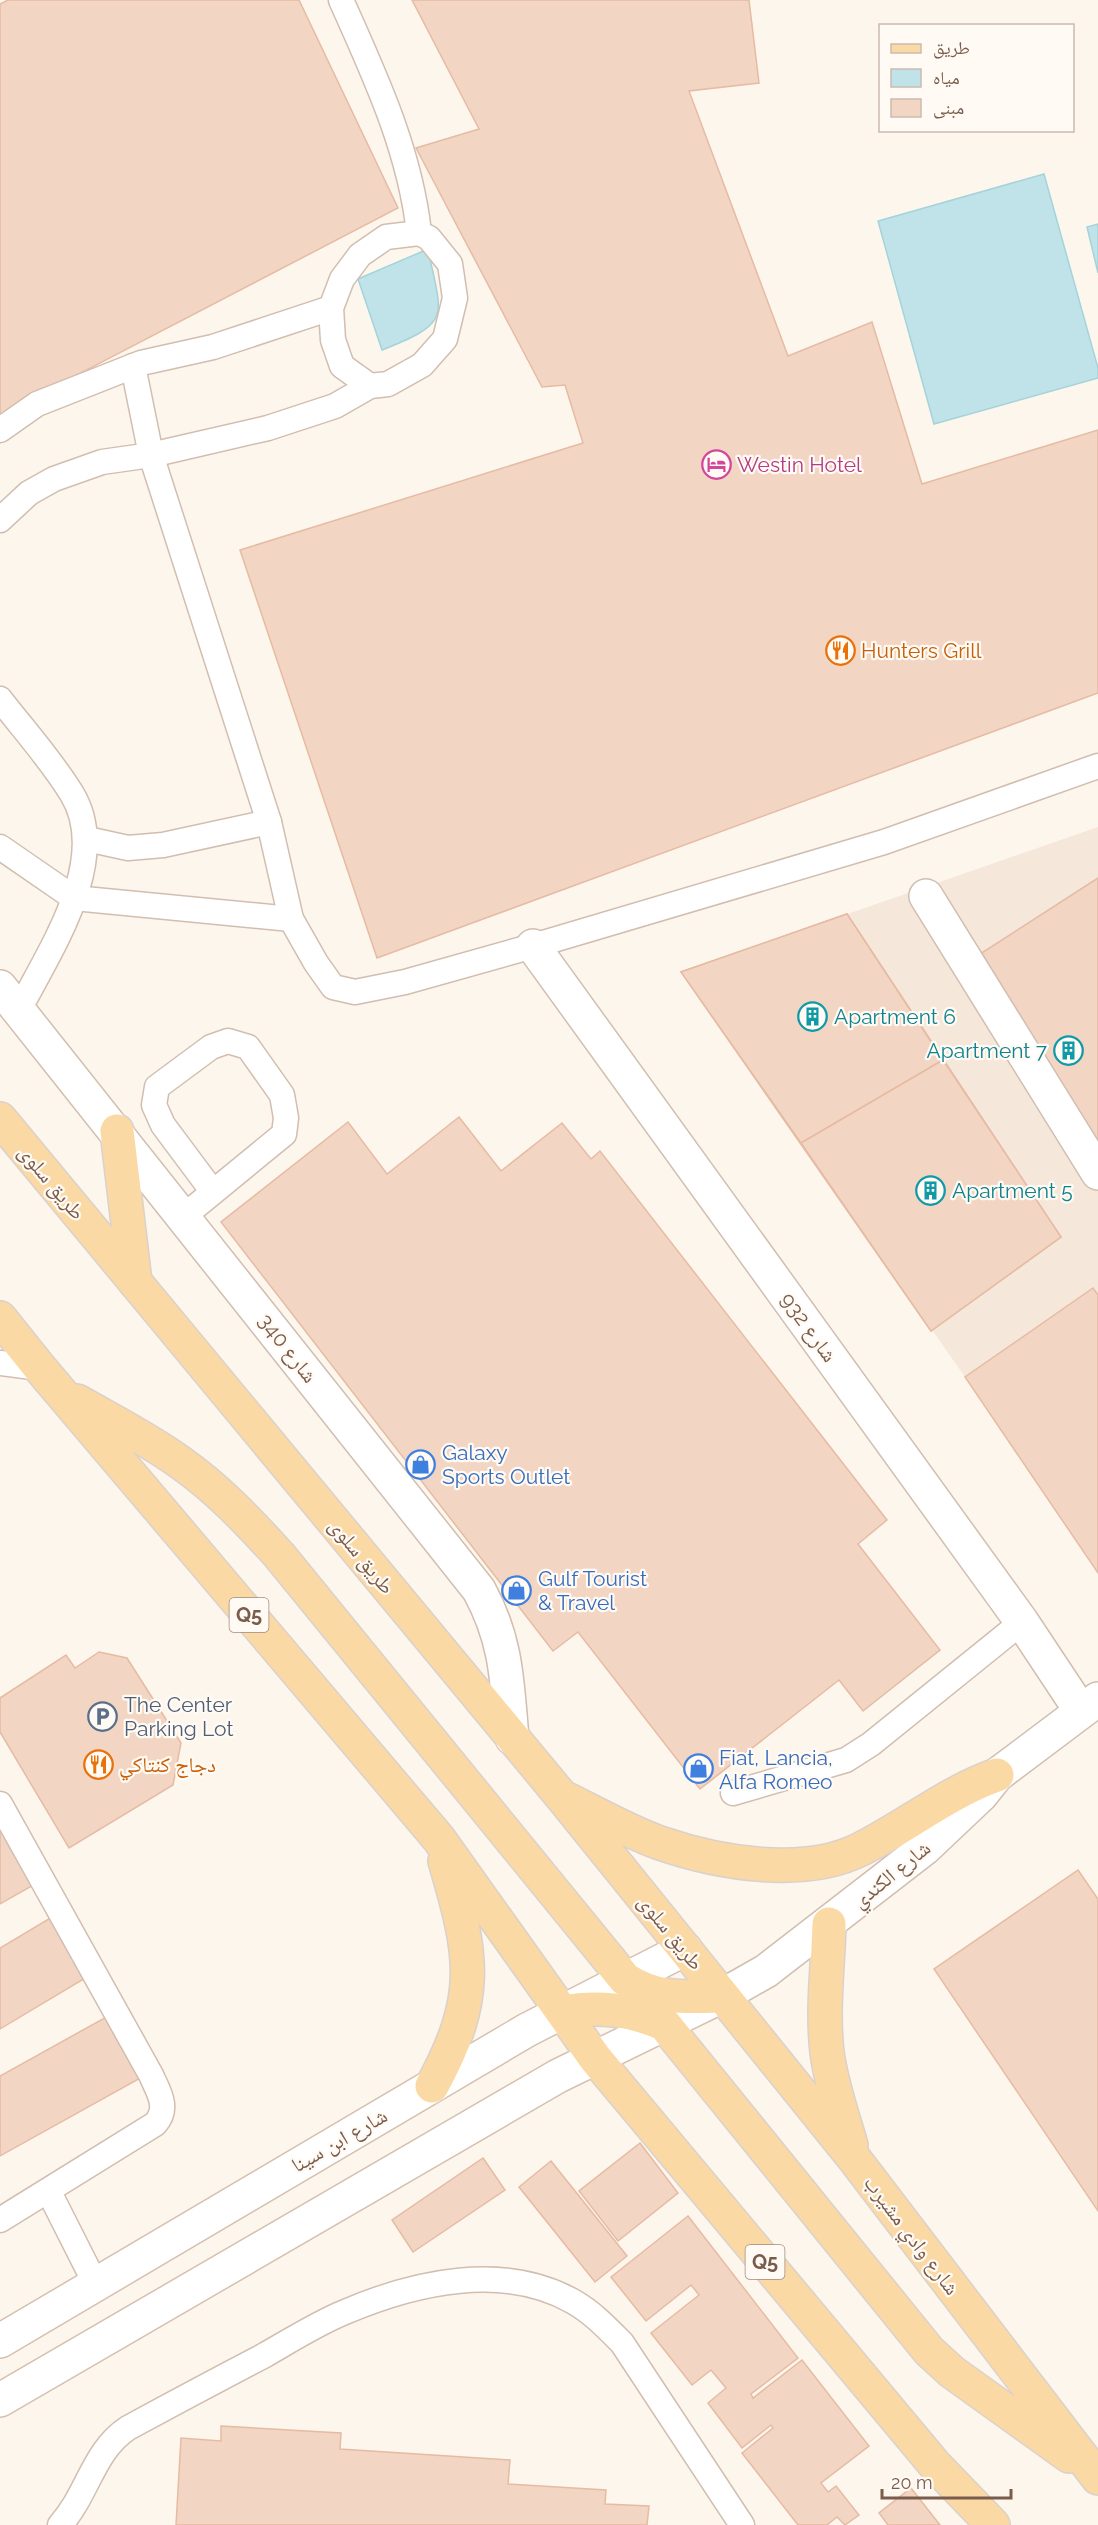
<svg xmlns="http://www.w3.org/2000/svg" width="1098" height="2525" viewBox="0 0 1098 2525" font-family="Raleway,'Noto Naskh Arabic',sans-serif">
<style>
.residential{fill:#f5e8da}
.water{fill:#bfe3e8;stroke:#a5d3da;stroke-width:1.5}
.building{fill:#f3d5c3;stroke:#e6bba3;stroke-width:1.5}
.lines{fill:none;stroke-linecap:round;stroke-linejoin:round}
.lane-casing{stroke:#d1beb0;stroke-width:27}
.street-casing{stroke:#d1beb0;stroke-width:36}
.secondary-casing{stroke:#d6c0b0;stroke-width:36}
.primary-casing{stroke:#dad1cd;stroke-width:36}
.lane{stroke:#fff;stroke-width:24}
.street{stroke:#fff;stroke-width:33}
.secondary{stroke:#fff;stroke-width:33}
.primary{stroke:#fbd9a5;stroke-width:33}
.labels{text-anchor:middle;dominant-baseline:central;stroke-width:4.5;stroke-linejoin:round;paint-order:stroke}
.shield{fill:#fffaf3;stroke:#a28b7f;stroke-width:1.5}
.shield-label{font-size:20px;font-weight:bold;fill:#7a5c4d}
.hotel-label{font-size:21px;fill:#b23c85;stroke:#fffaf3;text-anchor:start}
.food-label{font-size:21px;fill:#c56008;stroke:#fffaf3;text-anchor:start}
.culture-label{font-size:21px;fill:#0d838f;stroke:#fffaf3;text-anchor:start}
.street-label{font-size:21px;fill:#7a5c4d;stroke:#fffaf3}
.shop-label{font-size:21px;fill:#366cbe;stroke:#fffaf3;text-anchor:start}
.service-label{font-size:21px;fill:#4e5e75;stroke:#fffaf3;text-anchor:start}
</style>
<rect width="100%" height="100%" fill="#fdf6ec"/>
<path class="residential" d="M1098,827V1573L965,1377L681,972Z"/>
<g class="water">
<path d="M1044,174L1098,368V378L934,424L878,221Z"/>
<path d="M1098,224V273L1087,227Z"/>
<path d="M428,249C442,318 453,322 382,350L358,279Z"/>
</g>
<g class="building">
<path d="M8,0H299L398,208L0,415V4Z"/>
<path d="M412,0H749L759,83L689,91L788,356L872,322L922,484L1098,430V693L377,958L240,550L583,443L565,385L542,387L416,148L479,129Z"/>
<path d="M1098,878V1144L977,956Z"/>
<path d="M847,914L1061,1237L931,1331L681,972Z"/>
<path d="M847,914L943,1060L801,1143L681,972Z"/>
<path d="M943,1060L1061,1237L931,1331L801,1143Z"/>
<path d="M459,1117L501,1171L562,1123L591,1159L600,1151L887,1520L858,1544L940,1650L863,1711L839,1680L700,1789L578,1632L553,1651L221,1222L348,1122L387,1174Z"/>
<path d="M1093,1288L1098,1295V1573L965,1377Z"/>
<path d="M99,1652L127,1658L181,1743L173,1785L69,1848L0,1732V1698L66,1655L75,1668Z"/>
<path d="M0,1824L37,1883L0,1904Z"/>
<path d="M1078,1870L1098,1899V2211L934,1969Z"/>
<path d="M52,1917L87,1977L0,2029V1948Z"/>
<path d="M110,2015L144,2076L0,2156V2076Z"/>
<path d="M640,2143L678,2193L618,2241L579,2191Z"/>
<path d="M483,2158L505,2190L413,2252L392,2220Z"/>
<path d="M551,2161L627,2256L595,2282L519,2187Z"/>
<path d="M688,2216L798,2358L751,2394L753,2398L802,2360L869,2446L821,2483L828,2492L836,2486L859,2515L845,2525L837,2517L827,2525H798L742,2453L773,2428L771,2425L742,2448L708,2403L726,2388L711,2370L692,2385L651,2333L699,2295L691,2285L646,2321L611,2277Z"/>
<path d="M221,2426L341,2433L340,2449L510,2460L508,2484L606,2490L605,2504L649,2506L647,2525H176L181,2438L221,2441Z"/>
<path d="M911,2488L940,2525H888L879,2513Z"/>
</g>
<g class="lines">
<defs>
<g id="lane">
<path d="M341,0C375,76 410,150 419,233"/>
<path d="M133,366L151,455L269,822L291,919L316,963L333,987L355,992L405,982L533,946L884,842L1098,766"/>
<path d="M0,430L37,404L141,363L213,347L331,308"/>
<path d="M0,520L29,493L54,479L102,462L151,455L268,428L335,406L370,386L388,384L422,365L445,339L455,298L450,264L429,238L419,233L386,237L360,255L342,279L331,308L333,340L342,366L370,386"/>
<path d="M0,699C24,730 52,761 72,794C112,860 49,951 19,1010"/>
<path d="M87,839L128,848L163,845L269,822"/>
<path d="M0,847L74,898L291,919"/>
<path d="M184,1216L284,1134L286,1118L282,1095L248,1047L228,1041L211,1047L157,1087L154,1105L163,1125L213,1192"/>
<path d="M0,1363L40,1368"/>
<path d="M733,1793L846,1760L871,1744L1022,1622"/>
<path d="M0,1804L151,2075C158,2091 170,2108 155,2124L0,2220"/>
<path d="M49,2192L95,2283"/>
<path d="M60,2525C88,2494 93,2451 128,2428C174,2403 219,2379 265,2355C291,2340 318,2323 345,2312C415,2282 504,2262 574,2302C593,2313 607,2328 622,2343L742,2525"/>
</g>
<g id="street">
<path d="M926,896L1098,1173"/>
<path d="M533,946L1022,1622L1081,1711"/>
<path d="M0,987L479,1590C507,1641 507,1682 512,1738"/>
<path d="M722,1996L766,1971L925,1848L981,1795L997,1775L1098,1699"/>
</g>
<g id="secondary">
<path d="M0,2341L527,2030L685,1949"/>
<path d="M0,2400L558,2076L722,1996"/>
</g>
<g id="primary">
<path d="M0,1119L562,1797L856,2161L1098,2478"/>
<path d="M117,1131L135,1282"/>
<path d="M0,1318L40,1368L439,1839L595,2058L935,2465L993,2525"/>
<path d="M77,1401C112,1421 148,1439 181,1463C218,1489 249,1522 279,1555L625,1979C656,2000 686,1997 722,1996"/>
<path d="M569,1800C599,1815 629,1832 660,1843C718,1863 804,1878 861,1849C907,1826 948,1792 997,1775"/>
<path d="M829,1924C828,1967 822,2009 827,2052C831,2084 842,2114 851,2145"/>
<path d="M563,2012C600,2005 630,2010 664,2024L929,2351L952,2372L1069,2456"/>
<path d="M432,2086C481,1996 473,1956 445,1861"/>
</g>
</defs>
<use href="#lane" class="lane-casing"/>
<use href="#street" class="street-casing"/>
<use href="#secondary" class="secondary-casing"/>
<use href="#primary" class="primary-casing"/>
<use href="#lane" class="lane"/>
<use href="#street" class="street"/>
<use href="#secondary" class="secondary"/>
<use href="#primary" class="primary"/>
</g>
<defs>
<symbol id="hotel-ring" viewBox="-11 -11 22 22"><circle r="9.5" fill="#fffaf3" stroke="#d1479c" stroke-width="1.5"/><path d="M-6-4.5h1.5V1H6V5H4.5V3h-9V5H-6ZM-4 0a1.8 1.8 0 1 1 3.6 0ZM.5 0V-2.5h3Q6-2.5 6 0Z" fill="#d1479c"/></symbol>
<symbol id="restaurant-ring" viewBox="-11 -11 22 22"><circle r="9.5" fill="#fffaf3" stroke="#e8710a" stroke-width="1.5"/><path d="M-5-6h1v4h1v-4h1v4h1v-4h1v5L-1.5 .5V6h-2V.5L-5-1ZM5-6V6H3V1.5H1.5Q1.5-4 5-6Z" fill="#e8710a"/></symbol>
<symbol id="building-ring" viewBox="-11 -11 22 22"><circle r="9.5" fill="#fffaf3" stroke="#0f9aa8" stroke-width="1.5"/><path d="M-4-6H4V6H1V3H-1V6H-4ZM-2.5-4.3h1.7v1.8h-1.7ZM.8-4.3h1.7v1.8H.8ZM-2.5-1h1.7V.8h-1.7ZM.8-1h1.7V.8H.8Z" fill="#0f9aa8"/></symbol>
<symbol id="shop-ring" viewBox="-11 -11 22 22"><circle r="9.5" fill="#fffaf3" stroke="#3f7fe0" stroke-width="1.5"/><path d="M-5-2.5h2.3a2.7 3.5 0 0 1 5.4 0H5L5.5 6h-11ZM-1.5-2.5h3a1.5 2.3 0 0 0-3 0Z" fill="#3f7fe0"/></symbol>
<symbol id="parking-ring" viewBox="-11 -11 22 22"><circle r="9.5" fill="#fffaf3" stroke="#5c6f8a" stroke-width="1.5"/><path d="M-3.5-5.5H1a3.5 3.5 0 0 1 0 7H-1V5.5H-3.5ZM-1-3.4V-.6H.8a1.4 1.4 0 0 0 0-2.8Z" fill="#5c6f8a"/></symbol>
</defs>
<g fill-rule="evenodd">
<use href="#hotel-ring" x="700" y="448" width="33" height="33"/>
<use href="#restaurant-ring" x="824" y="634" width="33" height="33"/>
<use href="#building-ring" x="796" y="1000" width="33" height="33"/>
<use href="#building-ring" x="1052" y="1034" width="33" height="33"/>
<use href="#building-ring" x="914" y="1174" width="33" height="33"/>
<use href="#shop-ring" x="404" y="1448" width="33" height="33"/>
<use href="#shop-ring" x="500" y="1574" width="33" height="33"/>
<use href="#parking-ring" x="86" y="1700" width="33" height="33"/>
<use href="#restaurant-ring" x="82" y="1748" width="33" height="33"/>
<use href="#shop-ring" x="682" y="1752" width="33" height="33"/>
</g>
<g class="labels">
<g class="shield">
<rect x="229.5" y="1598" width="39" height="34" rx="4.5"/>
<rect x="745.5" y="2245" width="39" height="34" rx="4.5"/>
</g>
<g class="shield-label">
<text x="249" y="1615">Q5</text>
<text x="765" y="2262">Q5</text>
</g>
<g class="hotel-label">
<text x="737" y="464">Westin Hotel</text>
</g>
<g class="food-label">
<text x="861" y="650">Hunters Grill</text>
<text x="119" y="1764">دجاج كنتاكي</text>
</g>
<g class="culture-label">
<text x="834" y="1016">Apartment 6</text>
<text x="1047" y="1050" text-anchor="end">Apartment 7</text>
<text x="952" y="1190">Apartment 5</text>
</g>
<g class="street-label">
<text transform="translate(52 1182) rotate(50)">طريق سلوى</text>
<text transform="translate(809 1327) rotate(54)">شارع 932</text>
<text transform="translate(288 1348) rotate(52)">شارع 340</text>
<text transform="translate(362 1556) rotate(51)">طريق سلوى</text>
<text transform="translate(891 1874) rotate(-39)">شارع الكندي</text>
<text transform="translate(671 1932) rotate(51)">طريق سلوى</text>
<text transform="translate(339 2140) rotate(-30)">شارع ابن سينا</text>
<text transform="translate(912 2235) rotate(53)">شارع وادي مشيرب</text>
</g>
<g class="shop-label">
<text x="442" y="1452">Galaxy<tspan x="442" dy="24">Sports Outlet</tspan></text>
<text x="538" y="1578">Gulf Tourist<tspan x="538" dy="24">&amp; Travel</tspan></text>
<text x="719" y="1757">Fiat, Lancia,<tspan x="719" dy="24">Alfa Romeo</tspan></text>
</g>
<g class="service-label">
<text x="124" y="1704">The Center<tspan x="124" dy="24">Parking Lot</tspan></text>
</g>
</g>
<rect x="879" y="24" width="195" height="108" fill="#fffaf3" stroke="#cabbb1" stroke-width="1.5"/>
<rect x="891" y="44" width="30" height="9" fill="#fbd9a5" stroke="#cabbb1" stroke-width="1.5"/>
<text x="933" y="54" font-size="18" fill="#7a5c4d">طريق</text>
<rect x="891" y="69" width="30" height="18" fill="#bfe3e8" stroke="#cabbb1" stroke-width="1.5"/>
<text x="933" y="84" font-size="18" fill="#7a5c4d">مياه</text>
<rect x="891" y="99" width="30" height="18" fill="#f3d5c3" stroke="#cabbb1" stroke-width="1.5"/>
<text x="933" y="114" font-size="18" fill="#7a5c4d">مبنى</text>
<path d="M882 2489v9h129v-9" fill="none" stroke="#7a5c4d" stroke-width="3"/>
<text x="891" y="2489" font-size="18" fill="#7a5c4d" stroke="#fffaf3" stroke-width="4.5" paint-order="stroke">20 m</text>
</svg>
